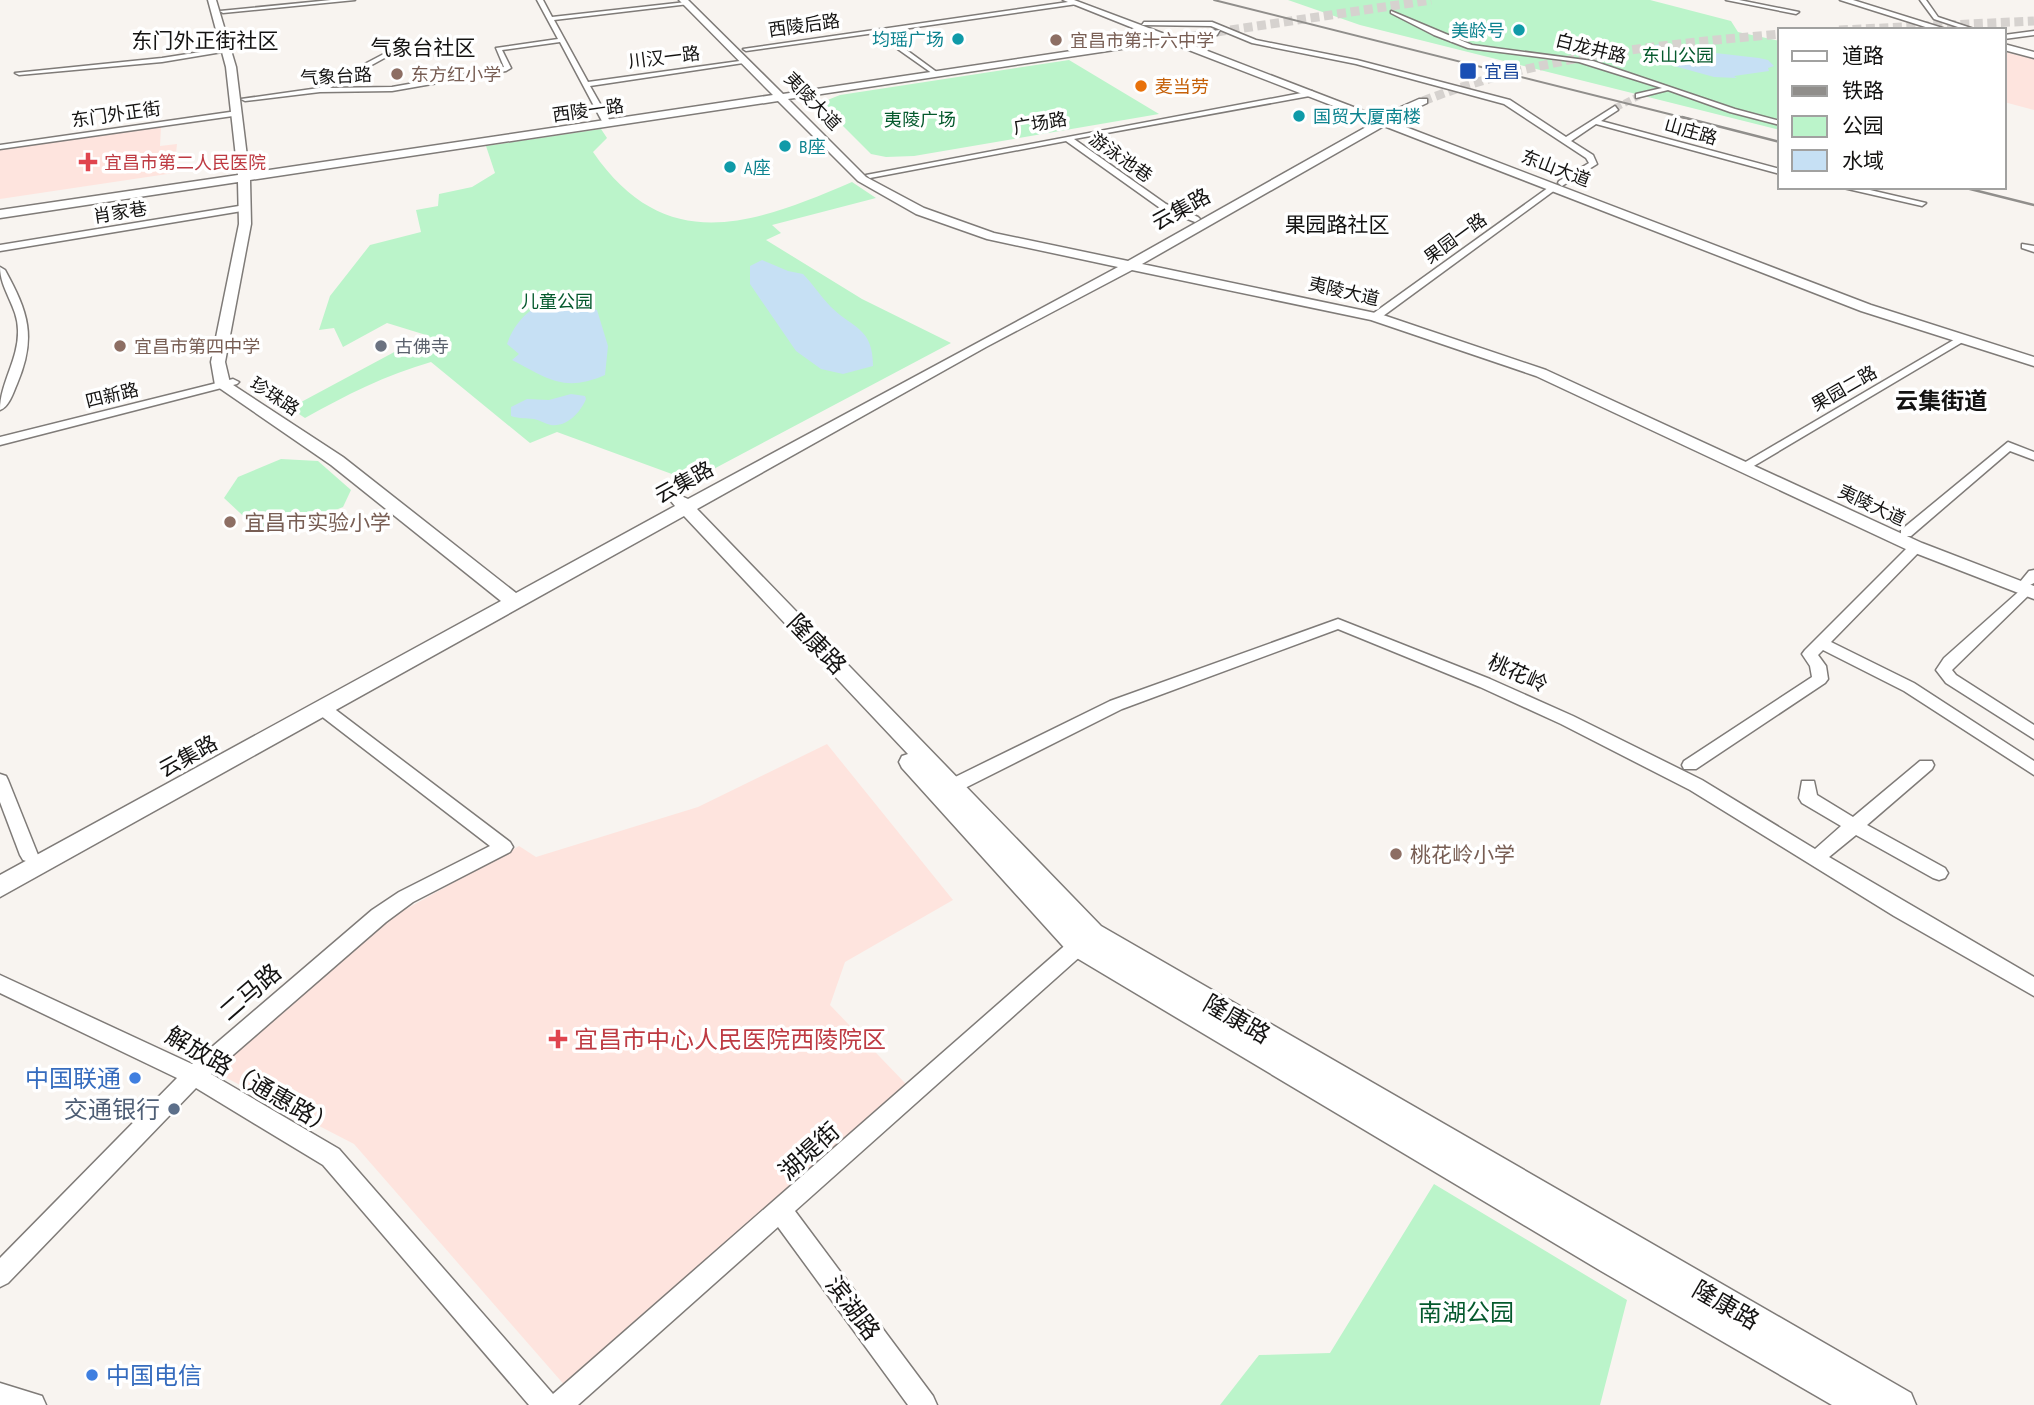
<svg xmlns="http://www.w3.org/2000/svg" width="2034" height="1405" viewBox="0 0 2034 1405" font-family="'PT Sans Narrow','Noto Sans SC',sans-serif">
<style>
.medical{fill:#fee4de}
.green{fill:#bbf4ca}
.water{fill:#c6e0f4}
.lines{fill:none;stroke-linecap:round;stroke-linejoin:round}
.minor-tunnel{stroke:#d6d2cf;stroke-width:7;stroke-dasharray:7 3.5;stroke-linecap:butt}
.major-tunnel{stroke:#d6d2cf;stroke-width:9;stroke-dasharray:9 4.5;stroke-linecap:butt}
.minor-casing{stroke:#7f7b78;stroke-width:3}
.major-casing{stroke:#7f7b78;stroke-width:3}
.minor{fill:#fff;fill-rule:evenodd}
.major{fill:#fff;fill-rule:evenodd}
.rail-far1{stroke:#908e8b;stroke-width:2}
.rail{stroke:#908e8b;stroke-width:2.5}
.culture-dot{fill:#0f9aa8;stroke:#fff;stroke-width:2.5}
.education-dot{fill:#8d6e63;stroke:#fff;stroke-width:2.5}
.transit-dot{fill:#1a4fb4;stroke:#fff;stroke-width:2.5}
.food-dot{fill:#e8710a;stroke:#fff;stroke-width:2.5}
.health-dot{fill:#e0444e;stroke:#fff;stroke-width:2.5}
.worship-dot{fill:#6b7280;stroke:#fff;stroke-width:2.5}
.shop-dot{fill:#3f7fe0;stroke:#fff;stroke-width:2.5}
.service-dot{fill:#5c6f8a;stroke:#fff;stroke-width:2.5}
.labels{text-anchor:middle;dominant-baseline:central;stroke-width:7;stroke-linejoin:round;paint-order:stroke}
.far-street-label{font-size:18px;fill:#141312;stroke:#fff}
.far-culture-label{font-size:18px;fill:#0d838f;stroke:#fff;text-anchor:start}
.far-education-label{font-size:18px;fill:#785e54;stroke:#fff;text-anchor:start}
.far-park-label{font-size:18px;fill:#05592d;stroke:#fff}
.far-transit-label{font-size:18px;fill:#164399;stroke:#fff;text-anchor:start}
.far-food-label{font-size:18px;fill:#c56008;stroke:#fff;text-anchor:start}
.far-health-label{font-size:18px;fill:#be3a42;stroke:#fff;text-anchor:start}
.far-worship-label{font-size:18px;fill:#5b616d;stroke:#fff;text-anchor:start}
.far-quarter-label{font-size:21px;fill:#141312;stroke:#fff}
.street-label{font-size:21px;fill:#141312;stroke:#fff}
.education-label{font-size:21px;fill:#785e54;stroke:#fff;text-anchor:start}
.far-district-label{font-size:23px;font-weight:bold;fill:#141312;stroke:#fff}
.near-street-label{font-size:24px;fill:#141312;stroke:#fff}
.near-health-label{font-size:24px;fill:#be3a42;stroke:#fff;text-anchor:start}
.near-shop-label{font-size:24px;fill:#366cbe;stroke:#fff;text-anchor:end}
.near-service-label{font-size:24px;fill:#4e5e75;stroke:#fff;text-anchor:end}
.near-park-label{font-size:24px;fill:#05592d;stroke:#fff}
</style>
<rect width="100%" height="100%" fill="#f8f4f0"/>
<g class="medical">
<path d="M2004,52L2034,59V110L2004,102Z"/>
<path d="M161,127L160,146L177,144L174,173L0,199V149Z"/>
<path d="M827,744L953,900L845,962L830,1005L906,1084L567,1388L354,1144L215,1072L390,918L519,846L536,857L698,807Z"/>
</g>
<g class="green">
<path d="M1288,0H1650L1731,21L1738,32L1780,41V130L1360,25Z"/>
<path d="M1069,60L1159,114L914,156L886,157L871,154L824,107L825,101L840,95Z"/>
<path d="M601,129L607,138L593,152C666,258 754,224 852,182L876,198L772,225L781,233L766,240L862,299L951,343L691,481L557,432L530,443L431,362C386,375 346,395 305,418L290,408L426,335L387,323L343,347L334,328L319,330L330,296L370,245L421,232L416,210L438,206L439,194L472,187L495,173L486,146Z"/>
<path d="M281,459L318,461L351,490L343,507L288,529L255,527L224,498L238,477Z"/>
<path d="M1434,1184L1627,1300L1600,1405H1220L1259,1355L1330,1353Z"/>
</g>
<g class="water">
<path d="M1659,44L1689,50L1759,58L1768,60L1774,66L1768,68L1769,71L1734,76L1737,78L1714,77L1656,61L1660,59L1656,57L1659,56L1655,51L1658,50L1652,46Z"/>
<path d="M762,260L788,271L803,274C813,284 821,297 831,307C853,329 873,327 873,366L843,374L821,369L796,351L750,284V266Z"/>
<path d="M566,298L597,310L608,346L605,375C564,393 547,378 512,360L519,354L507,344C517,316 537,301 566,298Z"/>
<path d="M571,394L585,396L586,399C580,413 567,427 551,425C545,424 540,420 534,419C526,418 520,419 511,416V407L527,399L549,400Z"/>
</g>
<g class="lines">
<path class="minor-tunnel" d="M1615,108L1639,96"/>
<g class="major-tunnel">
<path d="M1839,30L2034,21"/>
<path d="M1217,32L1431,0"/>
<path d="M1423,101C1538,56 1658,45 1780,34"/>
</g>
<defs>
<g id="minor">
<path d="M331,0H355L223,13L220,11Z"/>
<path d="M537,0H543L552,17L686,2L689,4L554,20L588,82L747,60L750,62L590,86L611,123L607,125L603,123L560,42L502,50L511,68L506,71L392,91L320,92L245,101L241,99L319,88L397,47L399,50L330,88L392,87L504,67L496,48L558,39Z"/>
<path d="M1726,0H1739L1799,12L1796,14Z"/>
<path d="M1920,0H1926L1938,17L1977,30H1967L1934,19Z"/>
<path d="M1075,1L1077,4L882,32L938,73L936,76L875,33L746,51L743,49Z"/>
<path d="M1391,11L1472,45L1593,61L1735,109L1780,121V125L1730,112L1668,90L1636,98V94L1662,88L1579,62L1468,48L1434,35L1391,13Z"/>
<path d="M1144,22H1212L1256,40L1357,60L1510,100L1566,137L1615,106L1618,110L1601,121L1780,169V174L1596,124L1571,141L1593,155L1597,164L1562,186L1558,183L1559,181L1589,163L1586,158L1504,104L1356,64L1252,43L1211,26L1142,25Z"/>
<path d="M2034,31V35L2004,39V35Z"/>
<path d="M226,48L228,51L162,62L19,75L15,73L162,58Z"/>
<path d="M1312,91L1315,95L1074,139L1166,204L1198,217L1200,219L1195,222L1160,208L1066,141L870,178L866,175Z"/>
<path d="M237,111L240,115L0,149V145Z"/>
<path d="M1552,185L1559,187L1379,319H1371V315Z"/>
<path d="M1839,187H1857L1926,203L1922,206Z"/>
<path d="M245,205L248,206V210L0,251V245Z"/>
<path d="M2022,244L2034,246V252L2022,248Z"/>
<path d="M0,267L5,270C28,312 37,337 17,384C13,393 9,407 0,410C0,383 19,359 18,330C18,307 0,289 0,267Z"/>
<path d="M1957,338L1966,340L1747,470H1739L1737,467Z"/>
<path d="M233,379L239,382L237,384L0,445V437Z"/>
<path d="M2008,442L2034,452V460L2010,451L1911,536H1901V530Z"/>
<path d="M1916,543L1923,547L1921,550L1831,642L1914,683L2034,761V775L1904,691L1823,650L1818,655L1826,666L1828,679L1825,683L1696,769H1684L1682,765L1684,761L1812,677L1810,666L1802,654L1805,650L1911,544Z"/>
<path d="M2034,570V583L2028,586L2033,590L2031,593L1952,670L1956,675L2034,725V739L1946,683L1936,670L1944,658L2025,586L2020,582L2029,571Z"/>
<path d="M1338,619L1490,679L1573,716L1702,780L1815,849L1841,826L1802,803L1799,798L1802,781H1814L1817,795L1853,817L1920,761H1932L1934,765L1932,769L1867,825L1945,868L1948,873L1945,878L1939,880L1933,878L1856,835L1829,857L2034,977V996L1894,916L1690,790L1561,724L1480,687L1338,629L1122,709L959,791H947L945,786L947,781L1110,701Z"/>
<path d="M322,702L328,704L510,842L513,847L510,852L413,902L386,922L211,1074L339,1149L553,1394L1078,934L1085,932L1092,934L1095,940L1092,946L795,1211L933,1396L937,1405H908L778,1227L578,1405H529L323,1165L196,1088L8,1283L0,1287V1258L177,1078L0,993V975L192,1064L372,910L399,892L490,846L316,712L314,708Z"/>
<path d="M0,774L6,776L8,780L38,855L35,860L29,862L23,860L20,855L0,802Z"/>
<path d="M0,1383L42,1396L46,1405H0Z"/>
</g>
<g id="major">
<path d="M208,0H216L236,67L249,173L773,95L679,0H688L783,94L1158,38L1063,0H1074L1170,36L1220,30L1217,35L1179,40L1382,118L1385,114L1419,99H1427V103L1390,121L1871,305L2034,357V366L1861,311L1384,126L1142,264L1380,314L1546,370L1922,543L2034,586V599L1910,551L1536,376L1371,320L1132,270L986,347L697,509L1101,926L1911,1393L1916,1405H1832L1601,1271L1070,954L902,768L899,762L902,756L908,754L684,516L0,897V875L501,601L331,465L215,385L211,362L239,224L238,182L0,218V210L238,175L226,67ZM1168,42L1375,122L1128,261L994,233L924,208L866,177L788,99ZM778,101L858,181L916,214L987,239L1118,267L688,499L679,495L673,496L670,500L675,506L516,593L343,457L230,383L225,362L251,224L250,180Z"/>
<path d="M1840,0H1853L1949,30H1935Z"/>
<path d="M2004,44L2034,52V58L2004,50Z"/>
</g>
</defs>
<use href="#minor" class="minor-casing"/>
<use href="#major" class="major-casing"/>
<use href="#minor" class="minor"/>
<use href="#major" class="major"/>
<path class="rail-far1" d="M1214,0L1689,119"/>
<g class="rail">
<path d="M1682,117L1780,142"/>
<path d="M1962,187L2034,205"/>
</g>
</g>
<g class="culture-dot">
<circle cx="1519" cy="30" r="7"/>
<circle cx="958" cy="39" r="7"/>
<circle cx="1299" cy="116" r="7"/>
<circle cx="785" cy="146" r="7"/>
<circle cx="730" cy="167" r="7"/>
</g>
<g class="education-dot">
<circle cx="1056" cy="40" r="7"/>
<circle cx="397" cy="74" r="7"/>
<circle cx="120" cy="346" r="7"/>
<circle cx="230" cy="522" r="7"/>
<circle cx="1396" cy="854" r="7"/>
</g>
<rect class="transit-dot" x="1459" y="62" width="18" height="18" rx="3.5"/>
<circle class="food-dot" cx="1141" cy="86" r="7"/>
<g class="health-dot">
<path d="M84.5 151.5h7v7h7v7h-7v7h-7v-7h-7v-7h7z"/>
<path d="M554.5 1028.5h7v7h7v7h-7v7h-7v-7h-7v-7h7z"/>
</g>
<circle class="worship-dot" cx="381" cy="346" r="7"/>
<g class="shop-dot">
<circle cx="135" cy="1078" r="7"/>
<circle cx="92" cy="1375" r="7"/>
</g>
<circle class="service-dot" cx="174" cy="1109" r="7"/>
<g class="labels">
<g class="far-street-label">
<text transform="translate(804 25) rotate(-8)">西陵后路</text>
<text transform="translate(1591 48) rotate(14)">白龙井路</text>
<text transform="translate(664 57) rotate(-7)">川汉一路</text>
<text transform="translate(336 76) rotate(-3)">气象台路</text>
<text transform="translate(813 101) rotate(46)">夷陵大道</text>
<text transform="translate(588 110) rotate(-8)">西陵一路</text>
<text transform="translate(116 114) rotate(-8)">东门外正街</text>
<text transform="translate(1040 123) rotate(-10)">广场路</text>
<text transform="translate(1691 131) rotate(16)">山庄路</text>
<text transform="translate(1121 157) rotate(35)">游泳池巷</text>
<text transform="translate(1556 168) rotate(21)">东山大道</text>
<text transform="translate(120 212) rotate(-9)">肖家巷</text>
<text transform="translate(1455 238) rotate(-36)">果园一路</text>
<text transform="translate(1344 291) rotate(13)">夷陵大道</text>
<text transform="translate(1844 388) rotate(-30)">果园二路</text>
<text transform="translate(112 395) rotate(-14)">四新路</text>
<text transform="translate(275 396) rotate(33)">珍珠路</text>
<text transform="translate(1872 505) rotate(25)">夷陵大道</text>
</g>
<g class="far-culture-label">
<text x="1505" y="30" text-anchor="end">美龄号</text>
<text x="944" y="39" text-anchor="end">均瑶广场</text>
<text x="1313" y="116">国贸大厦南楼</text>
<text x="799" y="146">B座</text>
<text x="744" y="167">A座</text>
</g>
<g class="far-education-label">
<text x="1070" y="40">宜昌市第十六中学</text>
<text x="411" y="74">东方红小学</text>
<text x="134" y="346">宜昌市第四中学</text>
</g>
<g class="far-park-label">
<text x="1678" y="55">东山公园</text>
<text x="920" y="119">夷陵广场</text>
<text x="557" y="301">儿童公园</text>
</g>
<g class="far-transit-label">
<text x="1484" y="71">宜昌</text>
</g>
<g class="far-food-label">
<text x="1155" y="86">麦当劳</text>
</g>
<g class="far-health-label">
<text x="104" y="162">宜昌市第二人民医院</text>
</g>
<g class="far-worship-label">
<text x="395" y="346">古佛寺</text>
</g>
<g class="far-quarter-label">
<text x="205" y="40">东门外正街社区</text>
<text x="423" y="47">气象台社区</text>
<text x="1337" y="224">果园路社区</text>
</g>
<g class="street-label">
<text transform="translate(1181 209) rotate(-29)">云集路</text>
<text transform="translate(684 482) rotate(-29)">云集路</text>
<text transform="translate(1518 673) rotate(24)">桃花岭</text>
<text transform="translate(188 756) rotate(-29)">云集路</text>
</g>
<g class="education-label">
<text x="244" y="522">宜昌市实验小学</text>
<text x="1410" y="854">桃花岭小学</text>
</g>
<g class="far-district-label">
<text x="1941" y="400">云集街道</text>
</g>
<g class="near-street-label">
<text transform="translate(817 644) rotate(46)">隆康路</text>
<text transform="translate(250 992) rotate(-41)">二马路</text>
<text transform="translate(1237 1019) rotate(30)">隆康路</text>
<text transform="translate(251 1081) rotate(30)">解放路（通惠路）</text>
<text transform="translate(809 1151) rotate(-42)">湖堤街</text>
<text transform="translate(1726 1305) rotate(30)">隆康路</text>
<text transform="translate(853 1308) rotate(53)">滨湖路</text>
</g>
<g class="near-health-label">
<text x="574" y="1039">宜昌市中心人民医院西陵院区</text>
</g>
<g class="near-shop-label">
<text x="121" y="1078">中国联通</text>
<text x="106" y="1375" text-anchor="start">中国电信</text>
</g>
<g class="near-service-label">
<text x="160" y="1109">交通银行</text>
</g>
<g class="near-park-label">
<text x="1466" y="1312">南湖公园</text>
</g>
</g>
<rect x="1778" y="28" width="228" height="161" fill="#ffffff" stroke="#a1a1a0" stroke-width="2"/>
<rect x="1792" y="51" width="35" height="10" fill="#ffffff" stroke="#a1a1a0" stroke-width="2"/>
<text x="1842" y="63" font-size="21" fill="#141312">道路</text>
<rect x="1792" y="86" width="35" height="10" fill="#908e8b" stroke="#a1a1a0" stroke-width="2"/>
<text x="1842" y="98" font-size="21" fill="#141312">铁路</text>
<rect x="1792" y="116" width="35" height="21" fill="#bbf4ca" stroke="#a1a1a0" stroke-width="2"/>
<text x="1842" y="133" font-size="21" fill="#141312">公园</text>
<rect x="1792" y="150" width="35" height="21" fill="#c6e0f4" stroke="#a1a1a0" stroke-width="2"/>
<text x="1842" y="168" font-size="21" fill="#141312">水域</text>
</svg>
